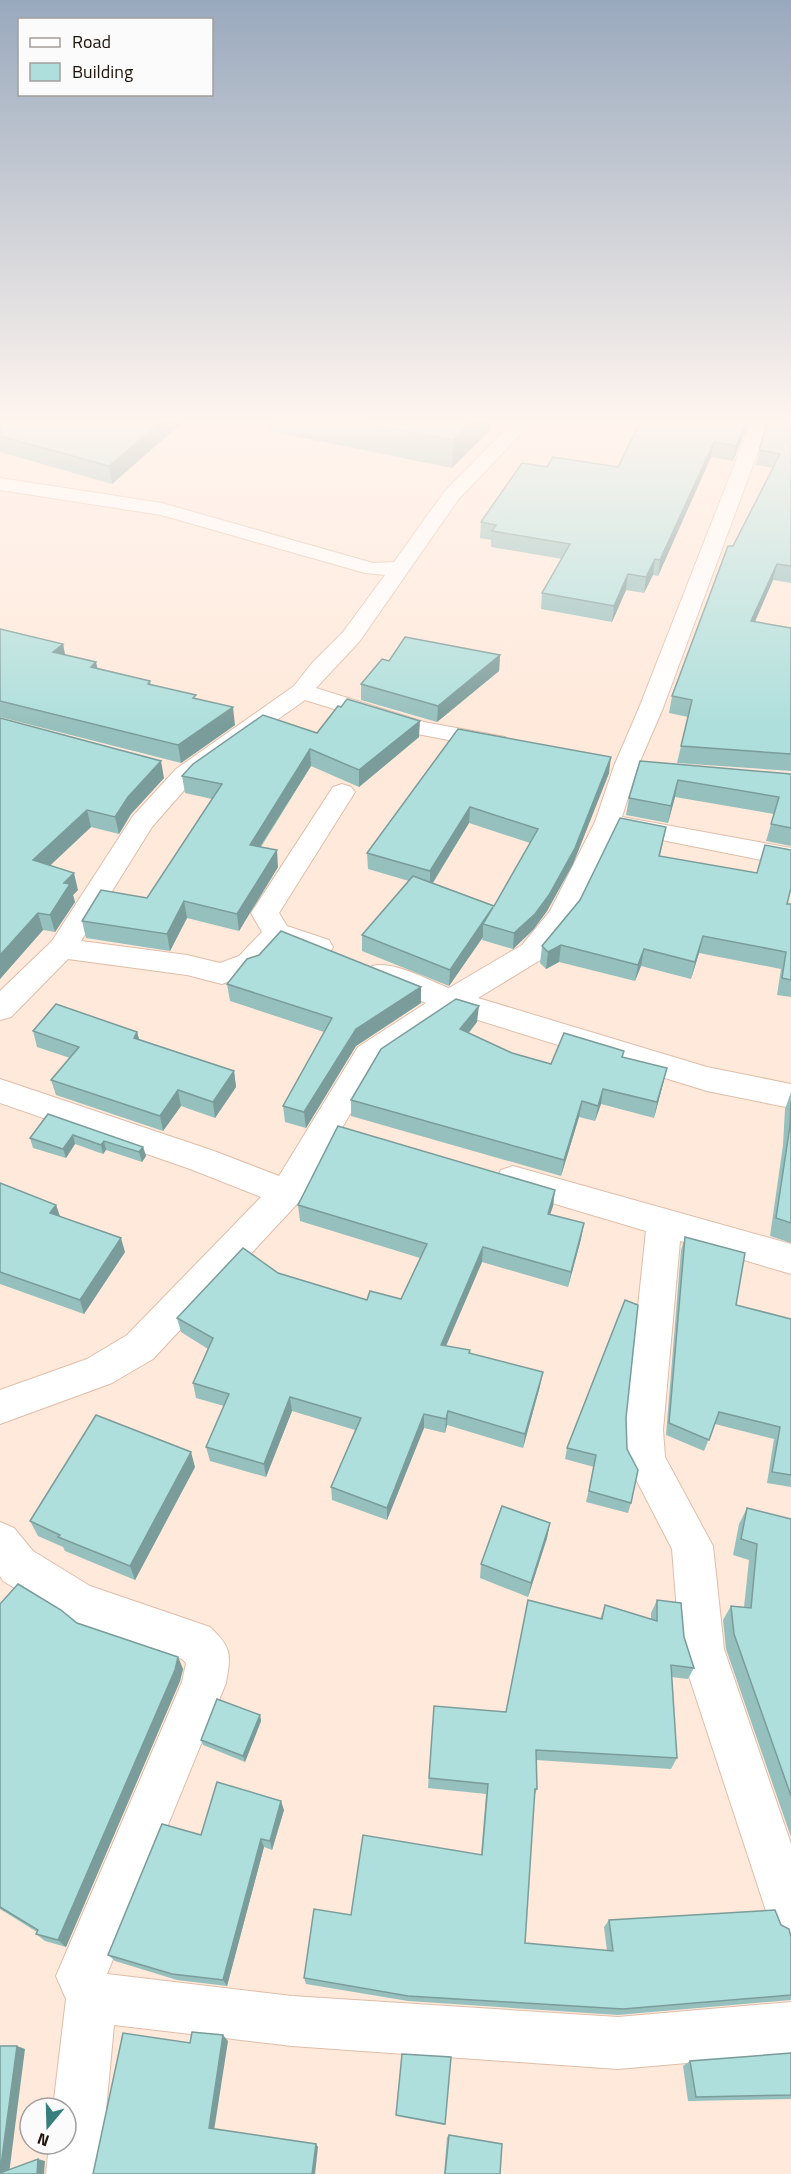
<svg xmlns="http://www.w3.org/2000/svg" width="791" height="2174" viewBox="0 0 791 2174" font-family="'Titillium Web',sans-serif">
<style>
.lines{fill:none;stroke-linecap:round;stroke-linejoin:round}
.minor-casing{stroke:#e0bda7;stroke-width:2}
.minor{fill:#fff;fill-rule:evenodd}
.wall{fill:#96c0bd;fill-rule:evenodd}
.shaded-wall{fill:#7a9c9a}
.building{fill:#aedfdc;stroke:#7a9c9a;stroke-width:1.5}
</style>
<rect width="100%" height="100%" fill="#ffe9db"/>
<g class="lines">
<defs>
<g id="minor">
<path d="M513,422H532L458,500L359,642L316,688L424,722L505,737L508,742L505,747L496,749L412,733L305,700L194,779L152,827L81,941L187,955L220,963L239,956L262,932L251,913L333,787L342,784L351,787L355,792L279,913L287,926L329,940L333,947L329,954L319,957L282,945L259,970L222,984L187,975L68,959L11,1017L0,1020V991L52,941L133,816L176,769L294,686L312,663L343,632L385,575L365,573L161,515L0,490V478L162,503L373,563L394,562L444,492Z"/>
<path d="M751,422H769L663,708L638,766L622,817L791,848V866L617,831L576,915L542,959L478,998L707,1067L791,1084V1108L707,1091L455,1013L380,1063L298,1203L153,1359L112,1383L0,1424V1390L87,1359L127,1335L261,1197L190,1169L0,1103V1079L214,1151L279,1176L358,1047L426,1003L372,980L367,973L372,966C393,960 428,980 449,988L522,945L550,911L595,822L614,766L639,708Z"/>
<path d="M513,1166L791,1244V1274L680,1241L663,1430L665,1457L713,1546L724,1649L791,1844V1938L774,1931L767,1914L680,1649L672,1549L626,1460L625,1430L646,1231L501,1188L496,1179L501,1170Z"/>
<path d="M0,1522L14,1528L33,1551L90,1586L210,1627C232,1648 231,1654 226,1683L107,1974L292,1996L618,2017L791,2002V2054L618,2069L292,2046L114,2025L100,2174H46L49,2144H66V2108H53L66,1999L56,1976L182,1682L186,1663L182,1659L65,1619L3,1581L0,1576Z"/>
</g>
</defs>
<use href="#minor" class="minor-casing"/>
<use href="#minor" class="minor"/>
</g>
<g class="wall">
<path d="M0,422H183L112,484L0,452Z"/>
<path d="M268,422H491V429L452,468L269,431Z"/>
<path d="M640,422H749L733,461L711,457L658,576L653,575L644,593L626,590L612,622L541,609L542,593L562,559L491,547V540L480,538L481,522L547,467H618Z"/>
<path d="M791,422V583L773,580L755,622L791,628V771L677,763L688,717L669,713L672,696L733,546L773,468L756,465L759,450Z"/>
<path d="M0,629L63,644L65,655L98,668L150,681L151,684L196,699L235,725L181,763L0,717Z"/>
<path d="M500,655L499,671L437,722L361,700V684L389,661Z"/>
<path d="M0,718L164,778L131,814L119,834L91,827L50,865L78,890L73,895L75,902L55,932L43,930L0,979Z"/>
<path d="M458,729L609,773L573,864L547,911L533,930L513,949L482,940L483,937L449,986L362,951V935L409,881L368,869L367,853ZM469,823L530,843L494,906L433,883Z"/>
<path d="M317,733L419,737L359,787L311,766L261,847L278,867L239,931L187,918L170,951L86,938L82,921L147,898L212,799L185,793L182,776Z"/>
<path d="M640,761L791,774V846L766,841L774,814L675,797L668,823L626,815L629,798Z"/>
<path d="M666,827L660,856L757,873L787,904H791V997L777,995L781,969L699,953L691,979L641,966L635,981L559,962L546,969L540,963L542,946Z"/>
<path d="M227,984L421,1003L356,1046L306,1128L285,1122L283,1106L324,1032L230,1001Z"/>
<path d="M477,1022L469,1033L512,1053L551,1064L623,1057L667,1068L654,1118L601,1104L595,1121L579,1117L561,1176L351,1116V1100Z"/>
<path d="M33,1031L137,1032L139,1039L234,1071L236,1087L215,1118L181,1106L163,1131L56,1095L51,1080L70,1058L37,1047Z"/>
<path d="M791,1092V1243L770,1236L783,1145L785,1109Z"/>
<path d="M48,1114L143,1147L146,1156L142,1162L106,1150L103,1154L75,1144L66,1158L33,1148L30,1138Z"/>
<path d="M0,1183L56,1205L60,1217L125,1252L84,1314L0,1284Z"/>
<path d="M555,1190L553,1206L550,1214L581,1239L568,1287L482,1262L446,1346L469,1353L540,1386L523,1448L447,1425L445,1433L424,1428L387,1520L332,1500L331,1487L355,1430L292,1411L266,1477L210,1461L206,1447L224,1406L196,1398L193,1383L208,1349L181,1332L177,1318L278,1273L367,1300L401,1299L420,1258L300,1221L298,1205Z"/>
<path d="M685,1237L736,1305L791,1319V1487L767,1483L774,1439L715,1424L704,1451L666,1435L681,1250Z"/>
<path d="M626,1418L627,1449L631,1503L628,1513L586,1502L594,1467L565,1459L567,1448Z"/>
<path d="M195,1467L135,1580L65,1551L63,1547L38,1536L30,1521Z"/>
<path d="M747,1508L791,1519V1837L726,1649L723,1620L731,1606L744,1607L749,1560L733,1555L739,1524Z"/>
<path d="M550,1523L547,1538L528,1597L480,1578L481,1564Z"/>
<path d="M657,1600L684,1637L694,1668L688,1679L671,1677L677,1758L671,1769L536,1760L537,1789L534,1796L525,1943L607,1951L604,1927L609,1920L781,1925L791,1937V2000L618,2015L408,2001L306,1984L304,1978L351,1915L481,1854L486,1794L428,1788L434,1706L506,1712L600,1619L605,1605L651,1619V1613Z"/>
<path d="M0,1604L77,1623L178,1657L183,1669L180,1681L66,1947L45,1941L36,1934L37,1932L0,1909Z"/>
<path d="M260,1715L261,1721L245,1762L203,1745L201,1740Z"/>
<path d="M284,1810L272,1850L264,1847L227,1986L177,1980L115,1961L108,1955L201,1835Z"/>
<path d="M791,2053V2099L688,2101L683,2066L690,2061Z"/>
<path d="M402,2054L445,2124L444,2125L396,2116Z"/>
<path d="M449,2135L500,2174H444L447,2137Z"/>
</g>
<g class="shaded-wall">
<path d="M161,422H183L112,484L109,466Z"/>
<path d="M472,422H491V429L452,468L453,440Z"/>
<path d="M746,422H749L733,461L736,446Z"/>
<path d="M714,442L711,457L658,576L660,560Z"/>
<path d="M655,559L653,575L644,593L646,577Z"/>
<path d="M777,564L773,580L748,637L751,621Z"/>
<path d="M628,574L626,590L612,622L614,606Z"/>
<path d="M63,644L66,660L53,652Z"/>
<path d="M500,655L499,671L437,722L438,706Z"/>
<path d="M96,662L100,679L91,667Z"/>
<path d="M233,707L235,725L181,763L178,745Z"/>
<path d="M420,721L419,737L359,787V770Z"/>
<path d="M310,749L311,766L251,861L250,845Z"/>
<path d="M611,757L609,773L573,864L547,911L533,930L513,949L514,933Z"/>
<path d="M161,761L164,778L131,814L119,834L115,817L128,797Z"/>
<path d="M678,780L675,797L668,823L671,806Z"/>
<path d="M470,807L469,823L430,887V871Z"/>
<path d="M87,810L91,827L38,877L33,860Z"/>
<path d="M277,850L278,867L239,931L237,914Z"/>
<path d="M74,873L78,890L73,895L75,902L55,932L50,915L64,883Z"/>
<path d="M184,901L187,918L170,951L167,934Z"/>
<path d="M493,907L483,924V937L449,986L450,970Z"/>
<path d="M38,913L43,930L0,979V955Z"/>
<path d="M703,936L699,953L691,979L695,962Z"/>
<path d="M561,945L559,962L546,969L548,952Z"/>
<path d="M644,949L641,966L635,981L638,965Z"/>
<path d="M421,987V1003L356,1046L306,1128L304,1112L356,1029Z"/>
<path d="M479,1006L477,1022L459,1044L460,1029Z"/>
<path d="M137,1032L141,1047L134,1038Z"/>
<path d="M667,1068L663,1084L654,1118L657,1102Z"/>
<path d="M234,1071L236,1087L215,1118L213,1102Z"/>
<path d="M603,1089L601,1104L595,1121L598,1106Z"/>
<path d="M178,1090L181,1106L163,1131L160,1116Z"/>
<path d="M582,1101L579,1117L561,1176L564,1160Z"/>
<path d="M73,1135L75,1144L66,1158L63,1149Z"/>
<path d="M104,1141L106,1150L103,1154L101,1145Z"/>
<path d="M143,1147L146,1156L142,1162L139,1152Z"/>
<path d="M555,1190L553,1206L545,1229L548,1214Z"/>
<path d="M56,1205L61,1219L50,1213Z"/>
<path d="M584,1223L581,1239L568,1287L571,1272Z"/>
<path d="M121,1238L125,1252L84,1314L80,1300Z"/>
<path d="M483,1247L482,1262L440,1360L441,1345Z"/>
<path d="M543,1372L540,1386L523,1448L525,1434Z"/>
<path d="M290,1397L292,1411L266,1477L264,1464Z"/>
<path d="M448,1411L447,1425L445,1433L446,1419Z"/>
<path d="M424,1414V1428L387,1520V1508Z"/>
<path d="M191,1452L195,1467L135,1580L130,1566Z"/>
<path d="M550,1523L547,1538L528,1597L531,1583Z"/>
<path d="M178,1657L183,1669L180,1681L66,1947L58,1940Z"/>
<path d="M260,1715L261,1721L245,1762L243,1756Z"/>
<path d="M281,1801L284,1810L272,1850L270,1841Z"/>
<path d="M261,1839L264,1847L227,1986L223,1980Z"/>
<path d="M223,2035L228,2041L214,2131L209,2128Z"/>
<path d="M17,2046L25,2049L9,2174L0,2173Z"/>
<path d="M316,2144L318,2147L315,2174H312Z"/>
<path d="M38,2159L45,2161L44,2174H37Z"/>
</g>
<g class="building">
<path d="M0,422H161L109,466L0,436Z"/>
<path d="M357,422H472L453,440Z"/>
<path d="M640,422H746L736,446L714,442L660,560L655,559L646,577L628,574L614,606L542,593L570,544L492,531L496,525L481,522L522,463L547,467L553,457L618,467Z"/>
<path d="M768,422H791V566L777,564L751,621L791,628V754L681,746L692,700L672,696L728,546H733L780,454L759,450Z"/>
<path d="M0,629L63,644L53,652L96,662L91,667L150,681L148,684L196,695L193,698L233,707L178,745L0,701Z"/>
<path d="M405,637L500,655L438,706L361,684L382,659L389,661Z"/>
<path d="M347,699L420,721L359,770L310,749L250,845L277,850L237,914L184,901L167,934L82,921L101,890L147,898L222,784L182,776L193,764L263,715L317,733L338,706L341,707Z"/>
<path d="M0,718L161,761L128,797L115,817L87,810L33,860L74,873L64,883L70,884L50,915L38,913L0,955Z"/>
<path d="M458,729L611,757L575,848L549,895L535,914L514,933L483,924L493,907L450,970L362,935L413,876L494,906L538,829L470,807L430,871L367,853Z"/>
<path d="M640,761L791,774V828L771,824L779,797L678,780L671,806L629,798Z"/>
<path d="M620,818L666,827L659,856L757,873L765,845L791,850V888L787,904H791V980L782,978L786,952L703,936L695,962L644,949L638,965L561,945L548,952L542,946L580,900Z"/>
<path d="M281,931L421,987L356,1029L304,1112L283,1106L332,1018L227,984L247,959L259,955Z"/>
<path d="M456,999L479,1006L460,1029L512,1053L551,1064L564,1033L624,1051L622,1057L667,1068L657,1102L603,1089L598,1106L582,1101L564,1160L351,1100L381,1049Z"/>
<path d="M56,1004L137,1032L134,1038L234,1071L213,1102L178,1090L160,1116L51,1080L79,1047L33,1031Z"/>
<path d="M791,1102V1223L776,1218L790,1126Z"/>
<path d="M48,1114L143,1147L139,1152L104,1141L101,1145L73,1135L63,1149L30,1138Z"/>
<path d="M338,1126L555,1190L548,1214L584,1223L571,1272L483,1247L441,1345L470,1350L469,1353L543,1372L525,1434L448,1411L446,1419L424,1414L387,1508L331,1487L361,1418L290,1397L264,1464L206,1447L229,1394L193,1383L213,1338L177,1318L243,1248L278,1273L367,1300L370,1291L401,1299L427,1244L298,1205Z"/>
<path d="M0,1183L56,1205L50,1213L121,1238L80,1300L0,1272Z"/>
<path d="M685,1237L745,1253L736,1305L791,1319V1475L772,1472L780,1427L719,1412L709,1440L669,1423Z"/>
<path d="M625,1300L638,1305L626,1418L627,1449L638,1470L631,1503L589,1491L596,1455L567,1448Z"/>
<path d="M96,1415L191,1452L130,1566L58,1537L60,1535L30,1521Z"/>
<path d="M502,1506L550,1523L531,1583L481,1564Z"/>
<path d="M747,1508L791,1519V1796L734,1634L731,1606L751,1608L757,1544L741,1539Z"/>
<path d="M18,1584L61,1610L77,1623L178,1657L175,1670L58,1940L36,1934L38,1930L0,1907V1604Z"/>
<path d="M528,1600L602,1619L605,1605L657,1621V1600L681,1603L684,1637L694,1668L671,1665L677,1758L536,1750L537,1789H535L525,1943L613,1951L609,1920L775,1910L781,1925L789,1929L791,1937V1995L623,2009L408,1996L304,1978L314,1909L351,1915L363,1835L482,1855L488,1784L429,1778L434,1706L506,1712Z"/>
<path d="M217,1699L260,1715L243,1756L201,1740Z"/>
<path d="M217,1782L281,1801L270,1841L261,1839L223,1980L172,1974L108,1955L162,1824L201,1835Z"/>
<path d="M192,2032L223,2035L209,2128L316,2144L312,2174H93L123,2033L190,2043Z"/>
<path d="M0,2046H17L0,2173L38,2159L37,2174H0Z"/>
<path d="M791,2053V2095L696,2097L690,2061Z"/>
<path d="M402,2054L451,2057L445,2124L396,2115Z"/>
<path d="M449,2135L502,2144L500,2174H445Z"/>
</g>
<linearGradient id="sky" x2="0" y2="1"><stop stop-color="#99a9bd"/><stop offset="0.58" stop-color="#fff5ef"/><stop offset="1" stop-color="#fff5ef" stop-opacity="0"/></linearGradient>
<rect width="791" height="726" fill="url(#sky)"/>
<rect x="18" y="18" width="195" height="78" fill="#fbfbfb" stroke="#a39e9b" stroke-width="1.5"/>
<rect x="30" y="38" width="30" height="9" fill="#ffffff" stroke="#a39e9b" stroke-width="1.5"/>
<text x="72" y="48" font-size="18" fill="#1f130b">Road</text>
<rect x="30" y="63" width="30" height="18" fill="#aedfdc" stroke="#a39e9b" stroke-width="1.5"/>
<text x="72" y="78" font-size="18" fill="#1f130b">Building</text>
<g transform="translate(48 2126) rotate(199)"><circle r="28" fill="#fbfbfb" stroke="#a39e9b" stroke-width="1.5"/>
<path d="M0-4.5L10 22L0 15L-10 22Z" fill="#367f7c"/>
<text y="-9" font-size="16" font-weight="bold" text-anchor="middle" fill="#1f130b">N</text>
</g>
</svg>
